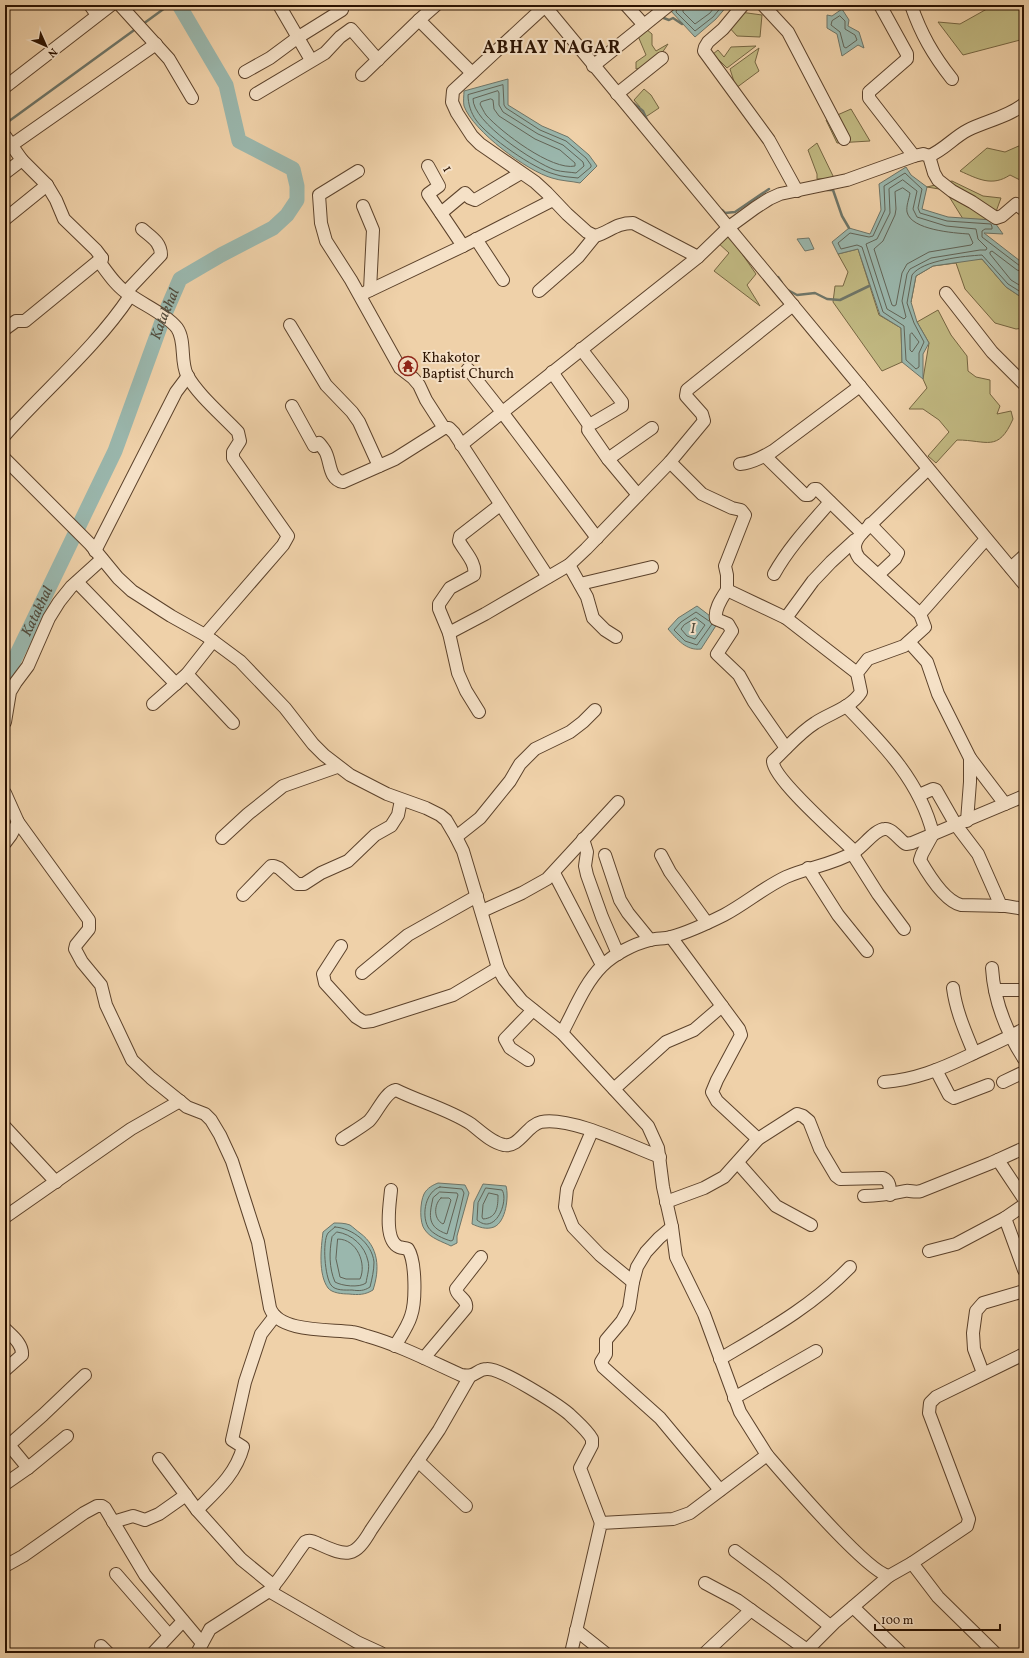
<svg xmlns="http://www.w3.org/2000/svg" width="1029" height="1658" viewBox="0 0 1029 1658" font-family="Vollkorn,serif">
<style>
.green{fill:#c1b982;stroke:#766642}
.water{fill:#9ab7ad;stroke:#6e7568}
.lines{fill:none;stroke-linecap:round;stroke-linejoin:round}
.shore{stroke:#626457;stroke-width:1}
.stream{stroke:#6e7568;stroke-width:2.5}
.river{stroke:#9ab7ad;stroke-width:15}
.minor-casing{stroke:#5c422b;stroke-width:14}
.minor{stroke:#f5e1c7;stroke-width:12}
.labels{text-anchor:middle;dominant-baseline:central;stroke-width:4;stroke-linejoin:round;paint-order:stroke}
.street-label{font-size:14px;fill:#2b1201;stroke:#f5e1c7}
.poi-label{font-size:14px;fill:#2b1201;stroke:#f5e1c7;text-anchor:start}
.water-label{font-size:15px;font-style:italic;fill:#524c3d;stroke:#f5e1c7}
.district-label{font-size:18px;font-weight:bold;letter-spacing:1px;fill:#2b1201;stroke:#f5e1c7}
</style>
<rect width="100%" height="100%" fill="#efd1a9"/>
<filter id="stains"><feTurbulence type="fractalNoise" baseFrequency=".005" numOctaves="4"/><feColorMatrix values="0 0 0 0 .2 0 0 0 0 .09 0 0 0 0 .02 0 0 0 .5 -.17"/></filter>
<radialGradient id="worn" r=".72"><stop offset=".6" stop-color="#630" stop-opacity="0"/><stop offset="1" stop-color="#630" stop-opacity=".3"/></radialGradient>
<g class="green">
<path d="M994,5H1024V39L963,55L938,22L960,24Z"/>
<path d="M740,12L762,15L760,37L737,36L728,26Z"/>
<path d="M646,29L652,34V45L656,51L668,44C659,58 653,66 636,69V62L646,55L638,36Z"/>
<path d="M756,46L727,68L713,54L718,50L724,57L731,47Z"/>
<path d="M759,48L755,62L759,71L736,88L730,69Z"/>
<path d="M644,89L651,95L659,108L644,118L637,110L640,107L634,100Z"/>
<path d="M851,109L870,141L837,143L826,120Z"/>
<path d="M817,143L834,178L817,179V174L808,150Z"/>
<path d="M1021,145H1024V182L1010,175C992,187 978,179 960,171L987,148L1005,152Z"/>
<path d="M952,181L983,196L1001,198L993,220L963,219L945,190L927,187Z"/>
<path d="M729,235L756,274L747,285L760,306L714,271L729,253L716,241Z"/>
<path d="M858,249L879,315L901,328L902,362L882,371L833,302L835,286H843L848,272L838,254Z"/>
<path d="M917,258L982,259L1006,287L1024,299V328L1016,329L995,323L965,289L956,263L933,266L916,276L911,302Z"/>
<path d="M938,310L951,335L967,356L968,371L976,377L990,380V394L1000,406L997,414L1011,411L1013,419C998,453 987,440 957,440L936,463L928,456L949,432L939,420L923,409H909L927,388L923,379L929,343L917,322Z"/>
</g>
<g class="water">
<path d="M676,5H728L716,19L695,37L670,10Z"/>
<path d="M842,9L849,20L848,26L859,32L864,48L858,45L842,56L837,34L827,28V15L832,16Z"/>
<path d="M508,79V105L542,126L568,137L589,155L597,166L580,183C571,181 561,181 552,178C527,171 473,131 464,106C463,101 464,95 464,91Z"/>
<path d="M906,167L911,175L927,187L922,209L948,217L993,220L1003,234L984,233L1024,264V299L1006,287L982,259L933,266L916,276L911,302L917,322L929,343L923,354V379L902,362L901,328L880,315L858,249L838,254L832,242L849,228L870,234L881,210L879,184Z"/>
<path d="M809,238L814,249L805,251L797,239Z"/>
<path d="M697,606L714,619L717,624L701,649C686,651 677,639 668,629L678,618Z"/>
<path d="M438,1183L465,1185L469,1193L457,1236V1243L451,1246C443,1242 430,1238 425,1230C419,1223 420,1202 424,1194C427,1188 433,1185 438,1183Z"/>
<path d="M483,1184L506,1186C509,1196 506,1222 494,1227C486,1230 479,1227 472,1224L474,1202Z"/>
<path d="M334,1223C339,1223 345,1223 350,1225C353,1227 357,1231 360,1233C379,1247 380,1269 373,1290C365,1295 358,1295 349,1294C342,1294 332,1293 328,1288C318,1274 321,1248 323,1232Z"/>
</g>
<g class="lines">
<g class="shore">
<path d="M678,5L676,12L695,31L713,17L723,5"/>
<path d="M683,5V12L695,24L710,13L716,5"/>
<path d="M840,16L845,21V29L855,35L857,40L846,48L844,47L840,32L831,25L832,21Z"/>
<path d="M503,85L504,105L506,108L540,130L566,141L586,158L591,165V167L578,178C570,177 562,177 554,174C534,169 488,137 476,120C471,113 468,104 468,95Z"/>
<path d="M498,91L499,93V105L503,112L538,134L563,145L583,162L584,166L576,173C570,172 562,172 555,170C535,163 472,122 473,99Z"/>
<path d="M491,99L493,100L494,109L499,116L535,139L560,150L575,163V166C552,171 501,132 486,115C484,112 482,108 480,104L481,102Z"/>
<path d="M903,180L917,191L913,209L917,217L946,226L976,229L978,239L987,248L986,250H980L931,258L910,269L907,274L902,301L906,317L904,319L887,309L866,244L877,239L890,213L889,189Z"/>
<path d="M903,188L910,193C909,199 906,206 907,212C911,230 954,233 969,234L973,243L971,245L929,252L907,264L902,273L896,305L894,306L892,305L874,249L883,241L895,215L896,209L895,192Z"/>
<path d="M1024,267L1020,266L982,237V231L985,229H992V227L991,224L947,221L920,213L918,208L922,189L905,173L884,186L885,210L873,236L869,237L850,233L838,243L841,249L857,245L862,247L883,312L904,326L906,360L916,369L919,367V353L924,342L914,323L907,303L912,275C922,260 965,256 982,255L1008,284L1024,294"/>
<path d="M1024,272L1017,270L992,251L990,252V254L1011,280L1024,288"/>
<path d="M912,333L919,342L912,352L910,350V335Z"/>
<path d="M696,618L705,625L695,639L687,636L681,629L684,625Z"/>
<path d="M709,621L696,612L681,622L674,630L685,641L697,645L712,624"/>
<path d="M440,1187L462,1189L464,1193L453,1240L451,1241C444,1239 432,1234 428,1227C421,1214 426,1191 440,1187Z"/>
<path d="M486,1188L502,1190C509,1200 496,1236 477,1220L478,1203Z"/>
<path d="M440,1192L457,1193L458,1195L447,1234C427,1227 429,1216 433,1198Z"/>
<path d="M489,1193L498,1195C498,1207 497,1218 483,1219L482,1217L483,1205Z"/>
<path d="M441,1198H449L451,1200L444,1223L443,1224C433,1219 434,1204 441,1198Z"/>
<path d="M335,1227C352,1228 372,1243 374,1262C374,1270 372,1279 370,1287C364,1291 359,1291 352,1290C346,1290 335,1291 331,1285C325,1277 322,1242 328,1233C330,1231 333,1229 335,1227Z"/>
<path d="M337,1232C352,1234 365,1246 368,1261C370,1268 367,1276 366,1283C359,1288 342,1286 335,1282C329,1268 329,1252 332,1237Z"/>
<path d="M338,1239C357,1239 367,1264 360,1279H346L340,1277L336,1259Z"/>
</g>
<g class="stream">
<path d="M661,17L669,20L673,18L682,24"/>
<path d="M143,24L169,5"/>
<path d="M633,103L643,111L648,122"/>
<path d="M5,124L137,28"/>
<path d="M668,146L680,160"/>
<path d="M827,190H833L842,216L849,228"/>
<path d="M722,210L725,213L735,212L769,189"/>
<path d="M778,277L782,283"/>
<path d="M786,289L797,295L815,293L827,299L840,300L869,286"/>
</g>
<path class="river" id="s1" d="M5,679L115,451L164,316L180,279L221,255L273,228L287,215L297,200V186L293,169L239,141L226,85L179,5"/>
<defs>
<g id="minor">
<path d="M90,5L97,15"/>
<path d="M120,5L169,59L192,98"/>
<path d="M279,5L311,60"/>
<path d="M436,5L419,20L472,73"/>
<path d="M544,5L1024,584"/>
<path d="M626,5L644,25"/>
<path d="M743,5L723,29L708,42L705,47L704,51L769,140L797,191"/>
<path d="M763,5L788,32L844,139"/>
<path d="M880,5L907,54V59L869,92V98L914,156"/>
<path d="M911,5C921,34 933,55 952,79"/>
<path d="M545,6L453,91L452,102L457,113L472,136L480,144L535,182L547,193L567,214L587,232L595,236C610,232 615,223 633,223L698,257"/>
<path d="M593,66L669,5"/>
<path d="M245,72L270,58L297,38L342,10"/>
<path d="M362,75L419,20"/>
<path d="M5,87L111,5"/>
<path d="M256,94L325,53L340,37L351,29L378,60"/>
<path d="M617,94L662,58"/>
<path d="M5,136L22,160L47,185L56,200L64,219L96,250L102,258L101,264C109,275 118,288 130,295C144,305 167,315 177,328C186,341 180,361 187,375C197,394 223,416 238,432L240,441L233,452V458L288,536L283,545L205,635"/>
<path d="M6,149L156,44"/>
<path d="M929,156C944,150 954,137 968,130C986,121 1008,117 1024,104"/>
<path d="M428,166L439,186L428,194L463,246"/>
<path d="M358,171L319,195L321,223L326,241L351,280L400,368L413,378L419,385L426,400L444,428"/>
<path d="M5,173L22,160"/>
<path d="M363,206L373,230L370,290"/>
<path d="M441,213L465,193L470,198L475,200L521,173"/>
<path d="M5,219L47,185"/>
<path d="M476,239L503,280"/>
<path d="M539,291L578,257L595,236"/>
<path d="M126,292L161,255C161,242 151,237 142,229"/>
<path d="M946,293L992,352L1024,384"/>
<path d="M360,295L463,246L553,200"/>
<path d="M290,325L326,385L352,412L359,422L379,466"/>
<path d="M5,329L16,321H25L102,258"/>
<path d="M581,349L622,402V406L593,423L589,425L588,430L608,459L638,495"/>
<path d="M468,369L502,412L597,538"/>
<path d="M552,372L589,425"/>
<path d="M292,406L314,446L319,443C321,445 323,448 325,451C331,461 328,479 343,482L395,459L444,428H449L454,433L548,577"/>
<path d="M5,435C46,389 96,347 130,296"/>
<path d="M461,445L698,257L729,227L755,208L769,199L780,194L847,180L914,156L923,154L929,156L934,173L938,180L952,191L972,202L996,218L1002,216L1016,204L1024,210"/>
<path d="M765,456L805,495H809L814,489H817L862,533"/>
<path d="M5,459L90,544L118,578L132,591L171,616L205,635L240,661L285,708L313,744L324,755L350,775L387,794L426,808L440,815L446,820L456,837L463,851L498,968L504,979L522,1001L562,1033L648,1126L658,1148L663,1187L672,1227L676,1257L704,1314L740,1412L767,1455"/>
<path d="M608,459L652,428"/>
<path d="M670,462L702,494L732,508L741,510L745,515L725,566L727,575V590L786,618L857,673"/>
<path d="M740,464C752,463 763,457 773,451L860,386"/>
<path d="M870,524L898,553L895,559L878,575"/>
<path d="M95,551L176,392L188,376"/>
<path d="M569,565L587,597L593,618L605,630L616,637"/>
<path d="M1011,568L1024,556"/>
<path d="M774,574C789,547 810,525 830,502"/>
<path d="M77,582L176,684"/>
<path d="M580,584L652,567"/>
<path d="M727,590C722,598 714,609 716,619L728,624L732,631L717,654L739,675L754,702L786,748"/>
<path d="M920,614L986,539"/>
<path d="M786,618L813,581L831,562L855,540"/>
<path d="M449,633L485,614L569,565L586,549L670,462L704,421L702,414L686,396L687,390L793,305"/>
<path d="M909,642L927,662L938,694L970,758V782L967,821"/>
<path d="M187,674L233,723"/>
<path d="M153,704L187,674L213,641"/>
<path d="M846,706C883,744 920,781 933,834L922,854L920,860C928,874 945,901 961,905L1006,906L1024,909"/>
<path d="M479,712L466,691L458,673L449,633L439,609V604L450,588L474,575C477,563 464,551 459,541L460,536L500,505"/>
<path d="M5,722L10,692L16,682L28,666L49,618L59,602L71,587L102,559"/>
<path d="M970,758L1005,804"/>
<path d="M5,793L18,822L89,920V929L76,945L75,949L82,962L101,985L106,1005L132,1060L151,1078L187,1107L205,1114L211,1120L220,1135L232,1161L258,1242L270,1308C279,1333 331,1329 352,1332C357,1332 362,1335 367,1336C399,1345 430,1361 461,1375C477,1378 476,1369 487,1369C501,1368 557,1404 569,1414C577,1422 587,1430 592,1439V1445L580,1468L601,1523"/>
<path d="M919,795L933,789L936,790L956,825L978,854L1001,906"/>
<path d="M456,837L480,818L510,781L520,764L535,749L570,732L583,722L595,710"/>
<path d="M222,838L248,814L283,786L337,767"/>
<path d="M583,839L587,852L585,866L587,875L602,917L618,954"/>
<path d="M5,843L11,835L18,822"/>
<path d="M855,852C840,837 772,778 773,761C787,748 799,733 815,723C830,713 851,708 861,692L857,673L868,659L904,646L925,627L920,614L859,558C852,548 855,541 862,533L928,469"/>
<path d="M852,853L878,894L904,929"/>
<path d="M605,855L620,900L628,913L650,940"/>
<path d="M661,855L670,872L707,923"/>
<path d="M808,868L838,915L867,951"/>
<path d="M554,873L602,965"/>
<path d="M243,895L271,866H274L279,868L297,884H304L321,873L348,861L375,835L391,826L398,815L401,800"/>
<path d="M482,911L522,893L547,879L618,802"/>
<path d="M671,937L739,1029L741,1035L717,1080L712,1092L717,1101L758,1139"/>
<path d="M341,946L323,974L325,983L356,1017L364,1022L372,1021L453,995L498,968"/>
<path d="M992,968C994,1001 1006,1031 1024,1059"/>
<path d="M362,973L408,935L477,896"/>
<path d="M953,988C956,1011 965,1031 974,1053"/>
<path d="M995,990H1024"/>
<path d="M562,1033C574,1011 584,984 602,966C614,954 634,944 650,940C657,938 664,939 671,937C689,932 708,923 724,915C745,904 763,888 786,877C808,867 833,865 854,852C863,847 875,829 885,829C892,828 900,841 906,844L912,843L1024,796"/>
<path d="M528,1060L510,1048L505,1039L533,1010"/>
<path d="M936,1070L949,1095L954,1098L988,1085"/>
<path d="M884,1082C914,1080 941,1069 968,1056C987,1047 1006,1039 1024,1029"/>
<path d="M1003,1082L1024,1072"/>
<path d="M614,1089L666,1042L694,1030L722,1006"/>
<path d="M5,1127L56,1182"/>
<path d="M592,1131L567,1189L565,1207L573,1227L600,1255L633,1282"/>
<path d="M342,1139C351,1133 360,1128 369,1121C377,1113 385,1092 396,1090C420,1102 448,1109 471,1124C480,1131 492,1143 504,1145C519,1148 527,1125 541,1122C570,1116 631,1146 660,1157"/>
<path d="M998,1160L1024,1199"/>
<path d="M738,1163L776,1206L811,1225"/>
<path d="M391,1190C390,1203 383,1240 399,1247C402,1248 405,1248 408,1249C416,1261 416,1302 411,1316C408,1326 401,1336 395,1346"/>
<path d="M864,1196C878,1196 891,1194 905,1191C910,1190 915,1193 921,1191L991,1163L1024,1148"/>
<path d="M666,1202L704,1188L724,1177L758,1139L797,1114L803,1116L809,1121L820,1149L836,1176L840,1179L883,1178C890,1181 890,1187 890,1195"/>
<path d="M5,1217L131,1129L180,1101"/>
<path d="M1005,1218L1024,1270"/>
<path d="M672,1227L659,1238L646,1252L637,1267L633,1282L629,1308L622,1321L606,1340V1354L601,1362L603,1367L660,1418L720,1490"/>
<path d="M929,1251L956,1244L1005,1218L1024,1205"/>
<path d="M5,1329C12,1336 23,1344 22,1355L5,1370"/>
<path d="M424,1358L466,1308C468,1299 457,1297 456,1289L481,1257"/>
<path d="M720,1359C767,1331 811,1307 850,1267"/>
<path d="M983,1373L974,1349L973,1333L976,1311L983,1303L1024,1291"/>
<path d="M734,1398L816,1351"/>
<path d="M5,1440L28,1468"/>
<path d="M9,1445L43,1415L85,1375"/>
<path d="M159,1459L197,1510L241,1559L274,1586"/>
<path d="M418,1461L466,1506"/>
<path d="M5,1484L28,1468L67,1436"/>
<path d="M197,1510C216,1491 236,1474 243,1447L232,1440L245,1382L261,1334L275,1316"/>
<path d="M113,1522L133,1516L145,1520L159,1514L186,1495"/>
<path d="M735,1551L774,1580L830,1626"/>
<path d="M5,1566L23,1556L84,1513L97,1506H102L105,1508L145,1575L202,1643"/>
<path d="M116,1574L169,1635"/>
<path d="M705,1583L737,1600L807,1650"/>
<path d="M269,1591L357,1642L381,1653"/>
<path d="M853,1607L901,1653"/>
<path d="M576,1630L605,1653"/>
<path d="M101,1646L108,1653"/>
<path d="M153,1653L183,1621"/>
<path d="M197,1653L210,1629L269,1591C283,1576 292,1559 305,1542C310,1539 314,1542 319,1544C347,1557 355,1558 371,1530L439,1430L470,1376"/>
<path d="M571,1653L601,1523L673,1519L690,1513L767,1455C786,1477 867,1572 889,1576L912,1563"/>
<path d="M705,1653L751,1610"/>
<path d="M804,1653L834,1623L889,1576"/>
<path d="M995,1653L938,1597L912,1563L967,1526L969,1519L929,1413L930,1403L936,1397L1024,1354"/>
</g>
</defs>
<use href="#minor" class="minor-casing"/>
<use href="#minor" class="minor"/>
</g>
<defs>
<symbol id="temple-ring" viewBox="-11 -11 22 22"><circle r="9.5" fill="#f5e1c7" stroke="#8f2418" stroke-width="1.5"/><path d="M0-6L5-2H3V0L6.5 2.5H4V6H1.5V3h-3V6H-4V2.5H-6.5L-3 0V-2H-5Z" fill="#8f2418"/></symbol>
</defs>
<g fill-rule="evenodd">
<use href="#temple-ring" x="397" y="355" width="22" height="22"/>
</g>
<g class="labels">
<g class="street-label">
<text transform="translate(447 169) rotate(60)">1</text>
</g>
<g class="poi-label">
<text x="422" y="358">Khakotor<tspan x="422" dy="16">Baptist Church</tspan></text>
</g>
<g class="water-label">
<text stroke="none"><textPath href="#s1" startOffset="399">Katakhal</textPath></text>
<text stroke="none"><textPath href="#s1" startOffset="75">Katakhal</textPath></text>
<text x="693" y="629">I</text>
</g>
<g class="district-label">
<text x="552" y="48">ABHAY NAGAR</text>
</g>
</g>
<rect width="1029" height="1658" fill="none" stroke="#efd1a9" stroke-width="20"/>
<rect x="6" y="6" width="1017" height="1646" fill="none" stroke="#2b1201" stroke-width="2"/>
<rect x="10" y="10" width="1009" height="1638" fill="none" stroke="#2b1201"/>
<g transform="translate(46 46) rotate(135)" stroke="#f5e1c7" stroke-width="3" paint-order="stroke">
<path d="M0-3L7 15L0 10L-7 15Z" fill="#2b1201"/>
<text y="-6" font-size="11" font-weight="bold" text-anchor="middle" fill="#2b1201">N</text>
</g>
<path d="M875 1624v6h125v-6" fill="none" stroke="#2b1201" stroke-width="2"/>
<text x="881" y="1624" font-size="12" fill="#2b1201" stroke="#f5e1c7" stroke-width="3" paint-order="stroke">100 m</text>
<rect width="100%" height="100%" filter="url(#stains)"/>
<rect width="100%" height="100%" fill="url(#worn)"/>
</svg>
